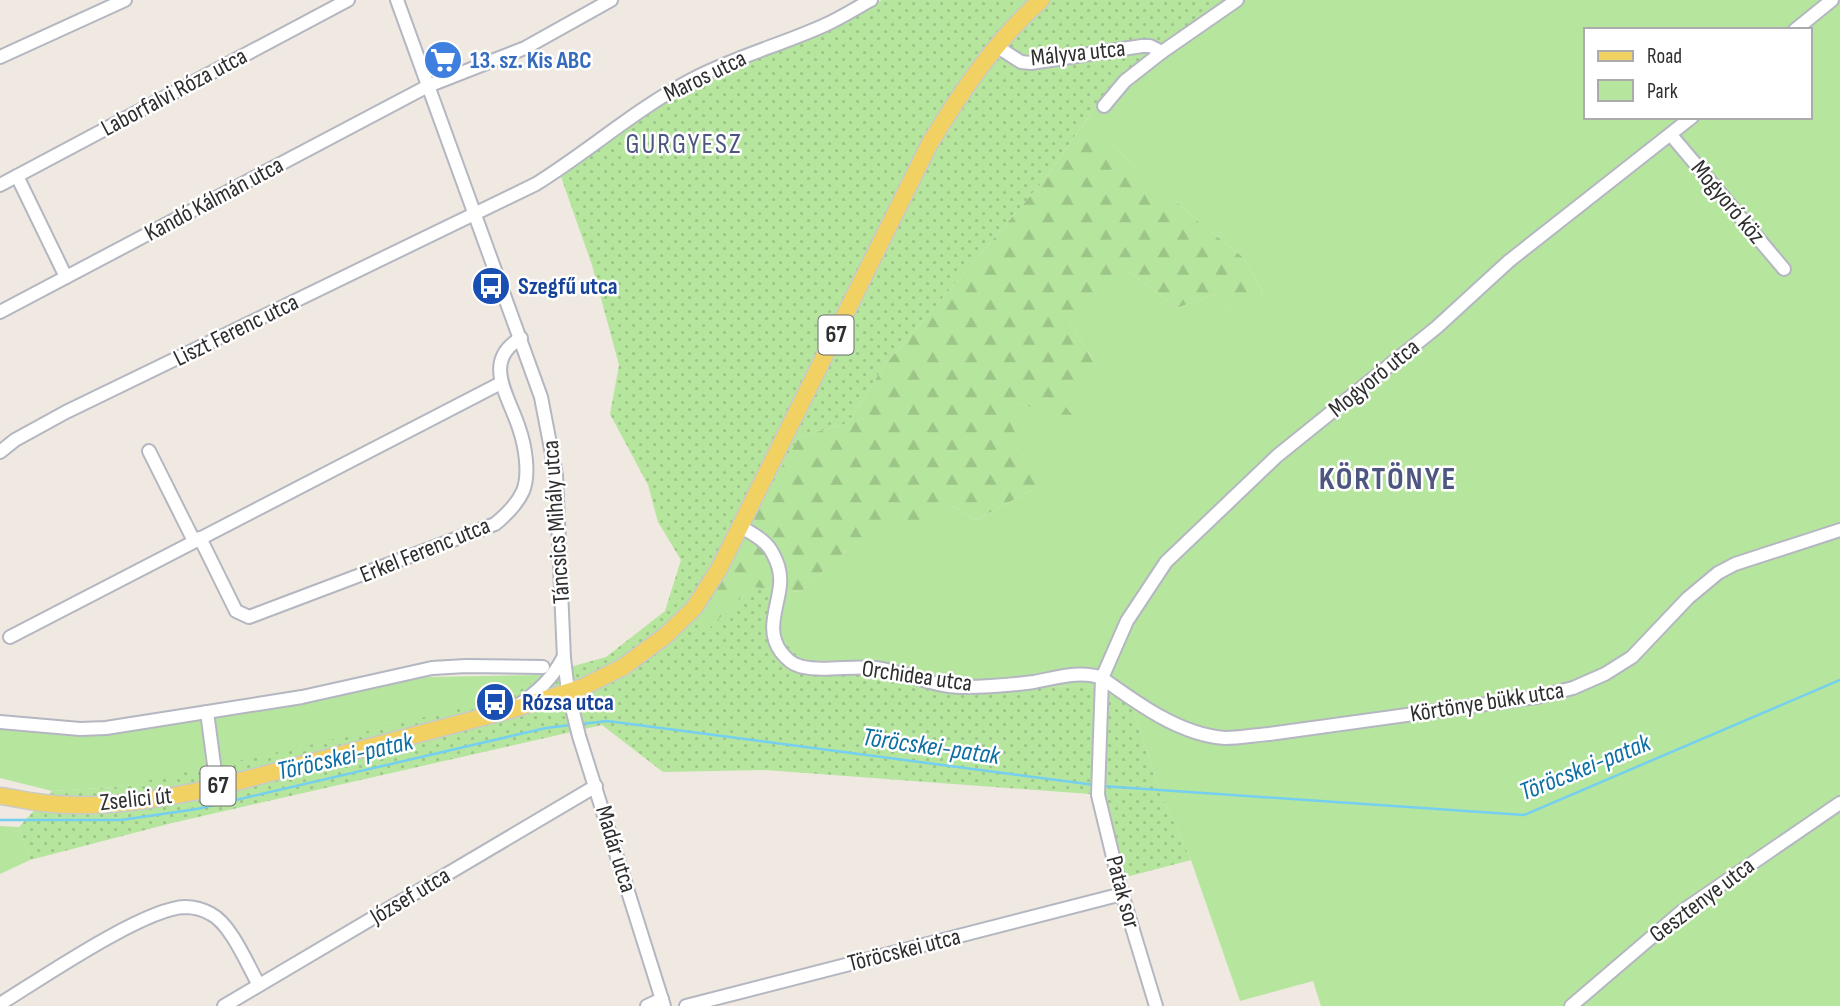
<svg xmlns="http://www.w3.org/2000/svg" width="1840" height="1006" viewBox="0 0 1840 1006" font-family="'Sofia Sans Condensed',sans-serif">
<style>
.grass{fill:url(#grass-dots)}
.forest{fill:url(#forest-firs)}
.park{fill:#b6e59e;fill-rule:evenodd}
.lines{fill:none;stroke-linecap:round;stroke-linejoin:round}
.stream{stroke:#75cff0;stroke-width:2.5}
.minor-casing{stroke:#b4b7c1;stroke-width:16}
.major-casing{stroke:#c9c9c9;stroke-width:19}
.minor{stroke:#fff;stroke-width:12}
.major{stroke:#f2d163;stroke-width:16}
.labels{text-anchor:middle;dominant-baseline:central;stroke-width:5;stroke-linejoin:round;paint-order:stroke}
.shield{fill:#fff;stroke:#6d6d6d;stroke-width:2}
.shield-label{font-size:23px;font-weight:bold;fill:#2e2e2e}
.street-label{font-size:24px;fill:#2e2e2e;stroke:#fff}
.shop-label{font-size:24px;font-weight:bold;fill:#366cbe;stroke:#fff;text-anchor:start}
.transit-label{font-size:24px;font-weight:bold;fill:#164399;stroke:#fff;text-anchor:start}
.water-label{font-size:26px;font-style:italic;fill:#0d6fa3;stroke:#fff}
.quarter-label{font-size:28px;letter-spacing:2px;fill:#4d5680;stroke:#fff}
.district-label{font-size:32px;font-weight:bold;letter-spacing:2px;fill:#4d5680;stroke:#fff}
</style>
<defs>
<pattern id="grass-dots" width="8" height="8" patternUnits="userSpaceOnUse" patternTransform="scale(1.75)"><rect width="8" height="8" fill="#b6e59e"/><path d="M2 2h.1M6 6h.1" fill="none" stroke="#9dc588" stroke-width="1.8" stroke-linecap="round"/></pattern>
<pattern id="forest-firs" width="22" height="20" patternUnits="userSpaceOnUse" patternTransform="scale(1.75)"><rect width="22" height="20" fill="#b6e59e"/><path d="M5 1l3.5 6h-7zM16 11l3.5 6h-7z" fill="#9dc588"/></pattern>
</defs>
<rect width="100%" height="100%" fill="#efe9e1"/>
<path class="grass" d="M882,0H1227L1113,82L1044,180L884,366L848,423L799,437L708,629L753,587L780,590L801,661L873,660L972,684L1117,688L1128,695L1161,793L1191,860L1111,881L1090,794L765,770L663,772L602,725L172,823L30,860L19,827L52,791L117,787L511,696L541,675L606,657L665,611L681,560L658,522L648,485L610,414L619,365L592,265L561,177L663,103L741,64L826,30Z"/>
<path class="forest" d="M1085,122L1198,221L1244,258L1263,293L1239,316L1215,294L1177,308L1130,272L1070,322L1097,366L1077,421L1017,403L1041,485L976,520L954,506L919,535L854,544L801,592L753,587L708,629L697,628L743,536L799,437L848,423L884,366L1044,180Z"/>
<g class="park">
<path d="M1227,0H1840V1006H1321L1313,981L1240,1001L1191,860L1161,793L1128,695L1117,688L972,684L873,660L801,661L780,631V590L801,592L854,544L887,524L919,534L954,506L976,520L1041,485L1007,416L1017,403L1076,420L1054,392L1097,366L1070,322L1094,292L1130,272L1177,308L1215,294L1239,316L1263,293L1244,258L1198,221L1085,122L1113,82ZM1586,30H1810V117H1586Z"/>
<path d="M541,675L511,696L297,748L117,787L52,791L0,778V719L105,725L429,677Z"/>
<path d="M0,826L19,827L30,860L0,874Z"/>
</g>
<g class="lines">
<g class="stream">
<path d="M581,724L607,721L1095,785"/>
<path d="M1102,786L1524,815L1840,680"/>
<path d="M0,820H121L197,809L546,728L571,725"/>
</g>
<defs>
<g id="minor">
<path d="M397,0L541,397L556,475L564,658L568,692L579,736L664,1006"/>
<path d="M1795,30L1832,0"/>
<path d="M996,46L1021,62L1031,63L1142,46H1150L1162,52L1237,0"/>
<path d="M0,57L125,0"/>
<path d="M1104,106L1125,81L1162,52"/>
<path d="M1671,135L1784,269"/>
<path d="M17,176L66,277"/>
<path d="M0,185L348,0"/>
<path d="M0,312L428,86L525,48L611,0"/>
<path d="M149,451L194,541"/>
<path d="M0,452L15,440L66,412L536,184C589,151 636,109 691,80C734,57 781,45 825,25C841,18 856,8 871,0"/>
<path d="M741,527C753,534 767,541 773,554C778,563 781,575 780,585C778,608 765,630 781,652C785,657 790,663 797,665C815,673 854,665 876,668C906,672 935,688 965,687C987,687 1011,685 1034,682C1056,678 1080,670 1102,678C1137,703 1180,735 1225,738C1239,738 1255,735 1269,734L1537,697L1573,688L1605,674L1632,657L1688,598L1718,573L1735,564L1840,530"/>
<path d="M200,538L236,611L249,617L495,524C506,515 517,505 523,491C530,474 525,445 519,428C509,396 481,361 521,338"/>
<path d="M10,637L501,383"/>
<path d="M519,705C538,691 552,679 563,658"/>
<path d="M207,712L217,787"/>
<path d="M0,722L80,729L106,728L302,697L432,668L466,666L543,667"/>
<path d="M0,1004C39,980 144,908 185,907C194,907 204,910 211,914C231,924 248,966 259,985"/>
<path d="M224,1006L596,786"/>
<path d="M647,1006L662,999"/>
<path d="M686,1006L1122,894"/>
<path d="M1156,1006L1122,894L1098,795L1102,678L1127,621L1166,562L1277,456L1437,327L1509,261L1692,117"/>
<path d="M1571,1006L1681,912L1840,803"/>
</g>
<path id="major" d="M0,796C14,798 29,801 43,803C101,810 161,799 217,787L514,709L583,687L623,667L665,636L694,608L719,569L930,143C962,91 995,41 1041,0"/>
</defs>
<use href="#minor" class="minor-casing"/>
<use href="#major" class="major-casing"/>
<use href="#minor" class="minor"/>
<use href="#major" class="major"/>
</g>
<defs>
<symbol id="supermarket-disc" viewBox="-11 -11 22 22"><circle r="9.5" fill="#3f7fe0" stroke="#fff"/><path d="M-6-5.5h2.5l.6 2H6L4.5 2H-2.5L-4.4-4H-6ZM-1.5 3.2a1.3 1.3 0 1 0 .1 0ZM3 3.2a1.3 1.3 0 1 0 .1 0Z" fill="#fff"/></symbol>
<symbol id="bus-disc" viewBox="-11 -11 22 22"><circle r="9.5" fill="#1a4fb4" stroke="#fff"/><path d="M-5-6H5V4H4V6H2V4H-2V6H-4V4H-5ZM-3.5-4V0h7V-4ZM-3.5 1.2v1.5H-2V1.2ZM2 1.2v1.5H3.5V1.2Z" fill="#fff"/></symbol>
</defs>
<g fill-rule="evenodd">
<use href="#supermarket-disc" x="421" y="38" width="44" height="44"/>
<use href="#bus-disc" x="469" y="264" width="44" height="44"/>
<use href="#bus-disc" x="473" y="680" width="44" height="44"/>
</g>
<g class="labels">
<g class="shield">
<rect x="818.5" y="315.5" width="35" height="39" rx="5"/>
<rect x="200.5" y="766.5" width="35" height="39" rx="5"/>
</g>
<g class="shield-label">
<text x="836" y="335">67</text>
<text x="218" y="786">67</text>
</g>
<g class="street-label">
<text transform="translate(1078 53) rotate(-6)">Mályva utca</text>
<text transform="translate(705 76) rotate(-26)">Maros utca</text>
<text transform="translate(174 92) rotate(-28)">Laborfalvi Róza utca</text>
<text transform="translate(214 199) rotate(-28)">Kandó Kálmán utca</text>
<text transform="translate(1728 202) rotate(50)">Mogyoró köz</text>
<text transform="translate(236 330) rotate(-26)">Liszt Ferenc utca</text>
<text transform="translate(1374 378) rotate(-39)">Mogyoró utca</text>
<text transform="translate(556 522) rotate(-94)">Táncsics Mihály utca</text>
<text transform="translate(425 550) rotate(-22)">Erkel Ferenc utca</text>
<text transform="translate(917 676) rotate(8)">Orchidea utca</text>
<text transform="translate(1487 702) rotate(-9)">Körtönye bükk utca</text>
<text transform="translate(136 799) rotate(-6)">Zselici út</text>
<text transform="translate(616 849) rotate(73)">Madár utca</text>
<text transform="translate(1123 892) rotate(75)">Patak sor</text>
<text transform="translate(410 896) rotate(-31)">József utca</text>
<text transform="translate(1702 900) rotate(-37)">Gesztenye utca</text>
<text transform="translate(904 950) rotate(-14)">Töröcskei utca</text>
</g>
<g class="shop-label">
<text x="470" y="60">13. sz. Kis ABC</text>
</g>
<g class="transit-label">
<text x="518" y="286">Szegfű utca</text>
<text x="522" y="702">Rózsa utca</text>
</g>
<g class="water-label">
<text transform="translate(931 747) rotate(8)">Töröcskei-patak</text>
<text transform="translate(345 757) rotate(-13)">Töröcskei-patak</text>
<text transform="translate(1585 768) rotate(-22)">Töröcskei-patak</text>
</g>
<g class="quarter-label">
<text x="684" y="144">GURGYESZ</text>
</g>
<g class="district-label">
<text x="1388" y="479">KÖRTÖNYE</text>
</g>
</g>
<rect x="1584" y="28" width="228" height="91" fill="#ffffff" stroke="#ababab" stroke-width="2"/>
<rect x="1598" y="51" width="35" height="10" fill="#f2d163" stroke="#ababab" stroke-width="2"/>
<text x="1647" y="63" font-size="21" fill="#2e2e2e">Road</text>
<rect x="1598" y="80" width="35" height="21" fill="#b6e59e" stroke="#ababab" stroke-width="2"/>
<text x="1647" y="98" font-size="21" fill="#2e2e2e">Park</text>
</svg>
